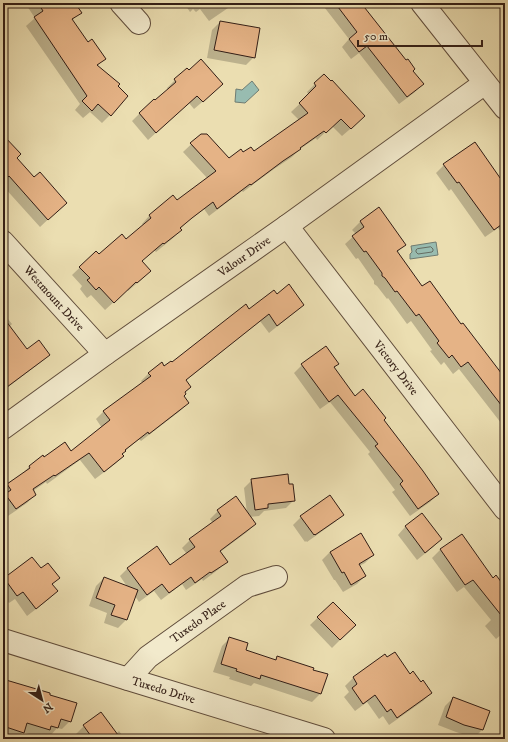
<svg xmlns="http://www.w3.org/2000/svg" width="508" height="742" viewBox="0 0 508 742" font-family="'IM FELL DW Pica',serif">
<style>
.water{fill:#98bcb0;stroke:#6f7c72}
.shadow{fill:#0003}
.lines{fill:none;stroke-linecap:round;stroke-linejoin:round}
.shore{stroke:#656c62;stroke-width:1}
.building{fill:#e5b386;stroke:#321d15}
.minor-casing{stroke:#604d3c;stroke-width:24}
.minor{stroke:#f2eacc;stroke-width:22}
.labels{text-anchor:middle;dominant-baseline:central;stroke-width:3.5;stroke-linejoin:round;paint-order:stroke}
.street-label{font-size:12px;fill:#321d15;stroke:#f2eacc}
</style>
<rect width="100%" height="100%" fill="#ebdeb1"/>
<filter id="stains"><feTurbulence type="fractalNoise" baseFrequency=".005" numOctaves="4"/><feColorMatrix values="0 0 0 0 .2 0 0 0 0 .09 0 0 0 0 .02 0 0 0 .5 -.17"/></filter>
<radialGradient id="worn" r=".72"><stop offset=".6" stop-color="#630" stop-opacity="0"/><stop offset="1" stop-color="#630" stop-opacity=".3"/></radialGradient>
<g class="water">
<path d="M252,81L259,90L245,103L235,102L236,89L242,90Z"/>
<path d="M436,242L438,255L410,259V254L412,252L411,246Z"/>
</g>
<g class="shadow">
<path d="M25,3H74L80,12L72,21L88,44L104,59L97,66L110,115L102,123L90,112L83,118L75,110L80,104L26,26L35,18Z"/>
<path d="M184,3H233L228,8L209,21L200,9L196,12L193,9L190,12Z"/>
<path d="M321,3H360L422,84L415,92L399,104L359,53L351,59L342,47L349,39Z"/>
<path d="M220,22L254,57L246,65L207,58L212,30Z"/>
<path d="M324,75L356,124L342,136L332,126L317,140L316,138L300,149L292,157L274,169L243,192L242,191L209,216L204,209L188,221L180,229V230L173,238L156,252L154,250L141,261L142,279L128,291L127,290L105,310L91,295L87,298L80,289L82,286L72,275L95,253L98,256L126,240L143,225L142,224L149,216L173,197L177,201L208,179L183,152L201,135L229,159L243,154L254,153L299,120L291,112L309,95L307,92Z"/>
<path d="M175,80L214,92L194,109L189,103L148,140L132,121L139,114L168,90L167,88Z"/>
<path d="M3,136L16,158L58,210L40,227L3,186Z"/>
<path d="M474,143L505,187V237L498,228L485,237L451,189L449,191L436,173L444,165Z"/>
<path d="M378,209L404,245L397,253L422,288L461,325L502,376L505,373V420L501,423L459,369L453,374L444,362L441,365L430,351L432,350L411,321L407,324L388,298L387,299L377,286L374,284V281L358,258L356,259L345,244L356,234L352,230L360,222Z"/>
<path d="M277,295L303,304L295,312L269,333L260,321L185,381L190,387L184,393L182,396L187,403L180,411L141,441L139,439L125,451L121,454L123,456L115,464L95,479L80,460L47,484L46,482L33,491L35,495L27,503L8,516L3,509V489L21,475L29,467L43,457L44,458L71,452L102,428L96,419L104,411L143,383L141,381L149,373L171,363L249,311Z"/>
<path d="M3,313L12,324L9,327L27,350L49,355L41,362L3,391Z"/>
<path d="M338,364L334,368L354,397L382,420L438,494L430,502L410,516L392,492L395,490L368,454L370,452L330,402L320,409L294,373L302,365Z"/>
<path d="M252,480L288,485L294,500L286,508L264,511L259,516L250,517L255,524L247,532L220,552L226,562L219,569L203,581L202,579L186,590L182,584L161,600L154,591L139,602L135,596L126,620L118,628L104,623L107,613L89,606L96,586L104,578L128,588L120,576L128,568L170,566L187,554L182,548L190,540L213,523L210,519L218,511L247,513L244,488Z"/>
<path d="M342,514L335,522L307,542L306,541L305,542L293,525L301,517Z"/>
<path d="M421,515L441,539L433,547L417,560L398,535L405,527Z"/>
<path d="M461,535L492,579L505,588V635L503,633L496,639L485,626L491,620L464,587L457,592L432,558L440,550Z"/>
<path d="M330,552L373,555L365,563L359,566L365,576L357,584L343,592L335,580H334L322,560Z"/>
<path d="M32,558L40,570L58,578L52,585L57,591L49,599L27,616L15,599L9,603L3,596V580Z"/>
<path d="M333,603L355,625L332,648L310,625Z"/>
<path d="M230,638L244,650L275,660L277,657L312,670L320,694L312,702L254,683L251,686L229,679L230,677L213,672L222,646Z"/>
<path d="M384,656L420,683L431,693L423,701L389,725L383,716L379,719L367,702L355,711L344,697L349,692L345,686L353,678Z"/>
<path d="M6,681L49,696L70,721L62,729L57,728L50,736L45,734L41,738L23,732L16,739H12L3,736V684Z"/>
<path d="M453,698L489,711L482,730L474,738L456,732L438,725L445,706Z"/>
<path d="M101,714L116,734L119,731L125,739H79L76,734L84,726Z"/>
</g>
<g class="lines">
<path class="shore" d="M431,247L433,249V251L432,252L418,254L416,252V250L417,249Z"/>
</g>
<g class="building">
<path d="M38,3H75L82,13L72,19L88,42L92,39L106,59L97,65L120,84L118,86L128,96L111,116L98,104L92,111L82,101L87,96L34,17L43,11Z"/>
<path d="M335,3H361L406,60L408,59L415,69L413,71L424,84L407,97L367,46L359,52L349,39L357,32Z"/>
<path d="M220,21L260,28L255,58L214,50Z"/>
<path d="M201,59L223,84L203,102L197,96L156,133L139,113L154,99L155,100L176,82L174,79L187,68L189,70Z"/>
<path d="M324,74L331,81L332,80L365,116L351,129L341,119L326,133L324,131L300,148L301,149L283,161L251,185L250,184L217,209L213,202L192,218L180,228L182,230L164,244L163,243L142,261L151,271L137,283L136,282L114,303L99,287L96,290L87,280L90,278L79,267L95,252L96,251L99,254L122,234L126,239L151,218L149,215L173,195L177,200L216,171L190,143L201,134H207L229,158L241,149L243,152L251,147L254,151L308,113L299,103L316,86L314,83Z"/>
<path d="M3,135L21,154L17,158L34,177L40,172L67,203L48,220L9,176L3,182Z"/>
<path d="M475,142L505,185V222L494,230L459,182L457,183L443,164Z"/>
<path d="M379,207L406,245L397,251L422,286L430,281L461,324L463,323L505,378V410L468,362L461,367L452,355L449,358L437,343L439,341L419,314L416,316L397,291L395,292L385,278L382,276V273L366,251L364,252L352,236L364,227L360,221Z"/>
<path d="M289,284L304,305L277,326L269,314L186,380L191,387L185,392L186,394L184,396L189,403L149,434L148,432L125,450L126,451L122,454L124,456L104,472L89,453L55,476L54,475L33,489L36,495L16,509L5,494L11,490L7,484L30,468L29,466L43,455L44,457L65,442L71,451L110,420L103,411L151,376L148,373L162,362L164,366L171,361L172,362L246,304L249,309L274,290L277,294Z"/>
<path d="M3,317L27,349L39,340L50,355L3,390Z"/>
<path d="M326,346L339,364L334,367L355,396L363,389L386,418L384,420L423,471L439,494L418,509L400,484L403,481L375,446L378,444L338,395L329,402L301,364Z"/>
<path d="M288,474L289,484H293L295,501L268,504V508L255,510L251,479Z"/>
<path d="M330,495L344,515L315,535V534L314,535L300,516Z"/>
<path d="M236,496L256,524L220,551L228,562L211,573L210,572L195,583L191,577L169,593L162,584L147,595L127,568L157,546L170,565L195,547L189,539L221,516L217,510Z"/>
<path d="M422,513L442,539L425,553L405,526Z"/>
<path d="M361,533L374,555L359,564L366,576L351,585L344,572L342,573L330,552Z"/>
<path d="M462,534L493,578L496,575L505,587V620L473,580L465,585L440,549Z"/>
<path d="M32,557L41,568L48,563L60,578L52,584L58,591L36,609L23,592L17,596L4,578Z"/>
<path d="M104,577L138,590L127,620L111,615L115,605L96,598Z"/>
<path d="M333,602L356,625L340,640L317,617Z"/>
<path d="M229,637L248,643L246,650L276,660L277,656L314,668L313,670L328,674L321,694L261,675L260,679L236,671L237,669L221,664Z"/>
<path d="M395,652L410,674L413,671L421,682L423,680L432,693L397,718L391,709L387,712L375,695L363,704L352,688L357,684L353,677L385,654L387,657Z"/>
<path d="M6,680L50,693V695L77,703L71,722L61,719L58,728L51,726L50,730L27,723L24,733L3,726V689Z"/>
<path d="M453,697L490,711L483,730L464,725L446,717Z"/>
<path d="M101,712L121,739H93L83,725Z"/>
</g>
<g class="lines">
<defs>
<g id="minor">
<path d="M121,3L139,23"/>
<path d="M422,3L505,108"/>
<path id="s1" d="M287,226L505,509"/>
<path id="s2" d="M3,242L105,354"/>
<path id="s3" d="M3,428L105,354L287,226L485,83"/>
<path id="s4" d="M3,640L128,679L324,739"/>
<path id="s5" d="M128,679L148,657L247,586L276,577"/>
</g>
</defs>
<use href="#minor" class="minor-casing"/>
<use href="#minor" class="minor"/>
</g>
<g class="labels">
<g class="street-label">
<text stroke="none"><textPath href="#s3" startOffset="296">Valour Drive</textPath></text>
<text stroke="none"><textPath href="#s2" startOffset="76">Westmount Drive</textPath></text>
<text stroke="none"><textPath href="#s1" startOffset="179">Victory Drive</textPath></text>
<text stroke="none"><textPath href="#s5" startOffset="91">Tuxedo Place</textPath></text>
<text stroke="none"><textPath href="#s4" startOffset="168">Tuxedo Drive</textPath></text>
</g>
</g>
<rect width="508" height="742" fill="none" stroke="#ebdeb1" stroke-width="16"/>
<rect x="4" y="4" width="500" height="734" fill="none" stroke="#321d15" stroke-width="2"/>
<rect x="8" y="8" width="492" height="726" fill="none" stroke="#321d15"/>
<g transform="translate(42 700) rotate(144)" stroke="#f2eacc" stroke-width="3" paint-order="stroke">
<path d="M0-3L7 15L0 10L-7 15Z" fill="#321d15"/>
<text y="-6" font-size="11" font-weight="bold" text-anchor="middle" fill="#321d15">N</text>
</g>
<path d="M358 40v6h124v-6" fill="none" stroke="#321d15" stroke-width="2"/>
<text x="364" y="40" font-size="12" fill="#321d15" stroke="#f2eacc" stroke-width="3" paint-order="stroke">50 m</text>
<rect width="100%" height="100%" filter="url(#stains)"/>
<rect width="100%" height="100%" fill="url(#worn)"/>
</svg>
